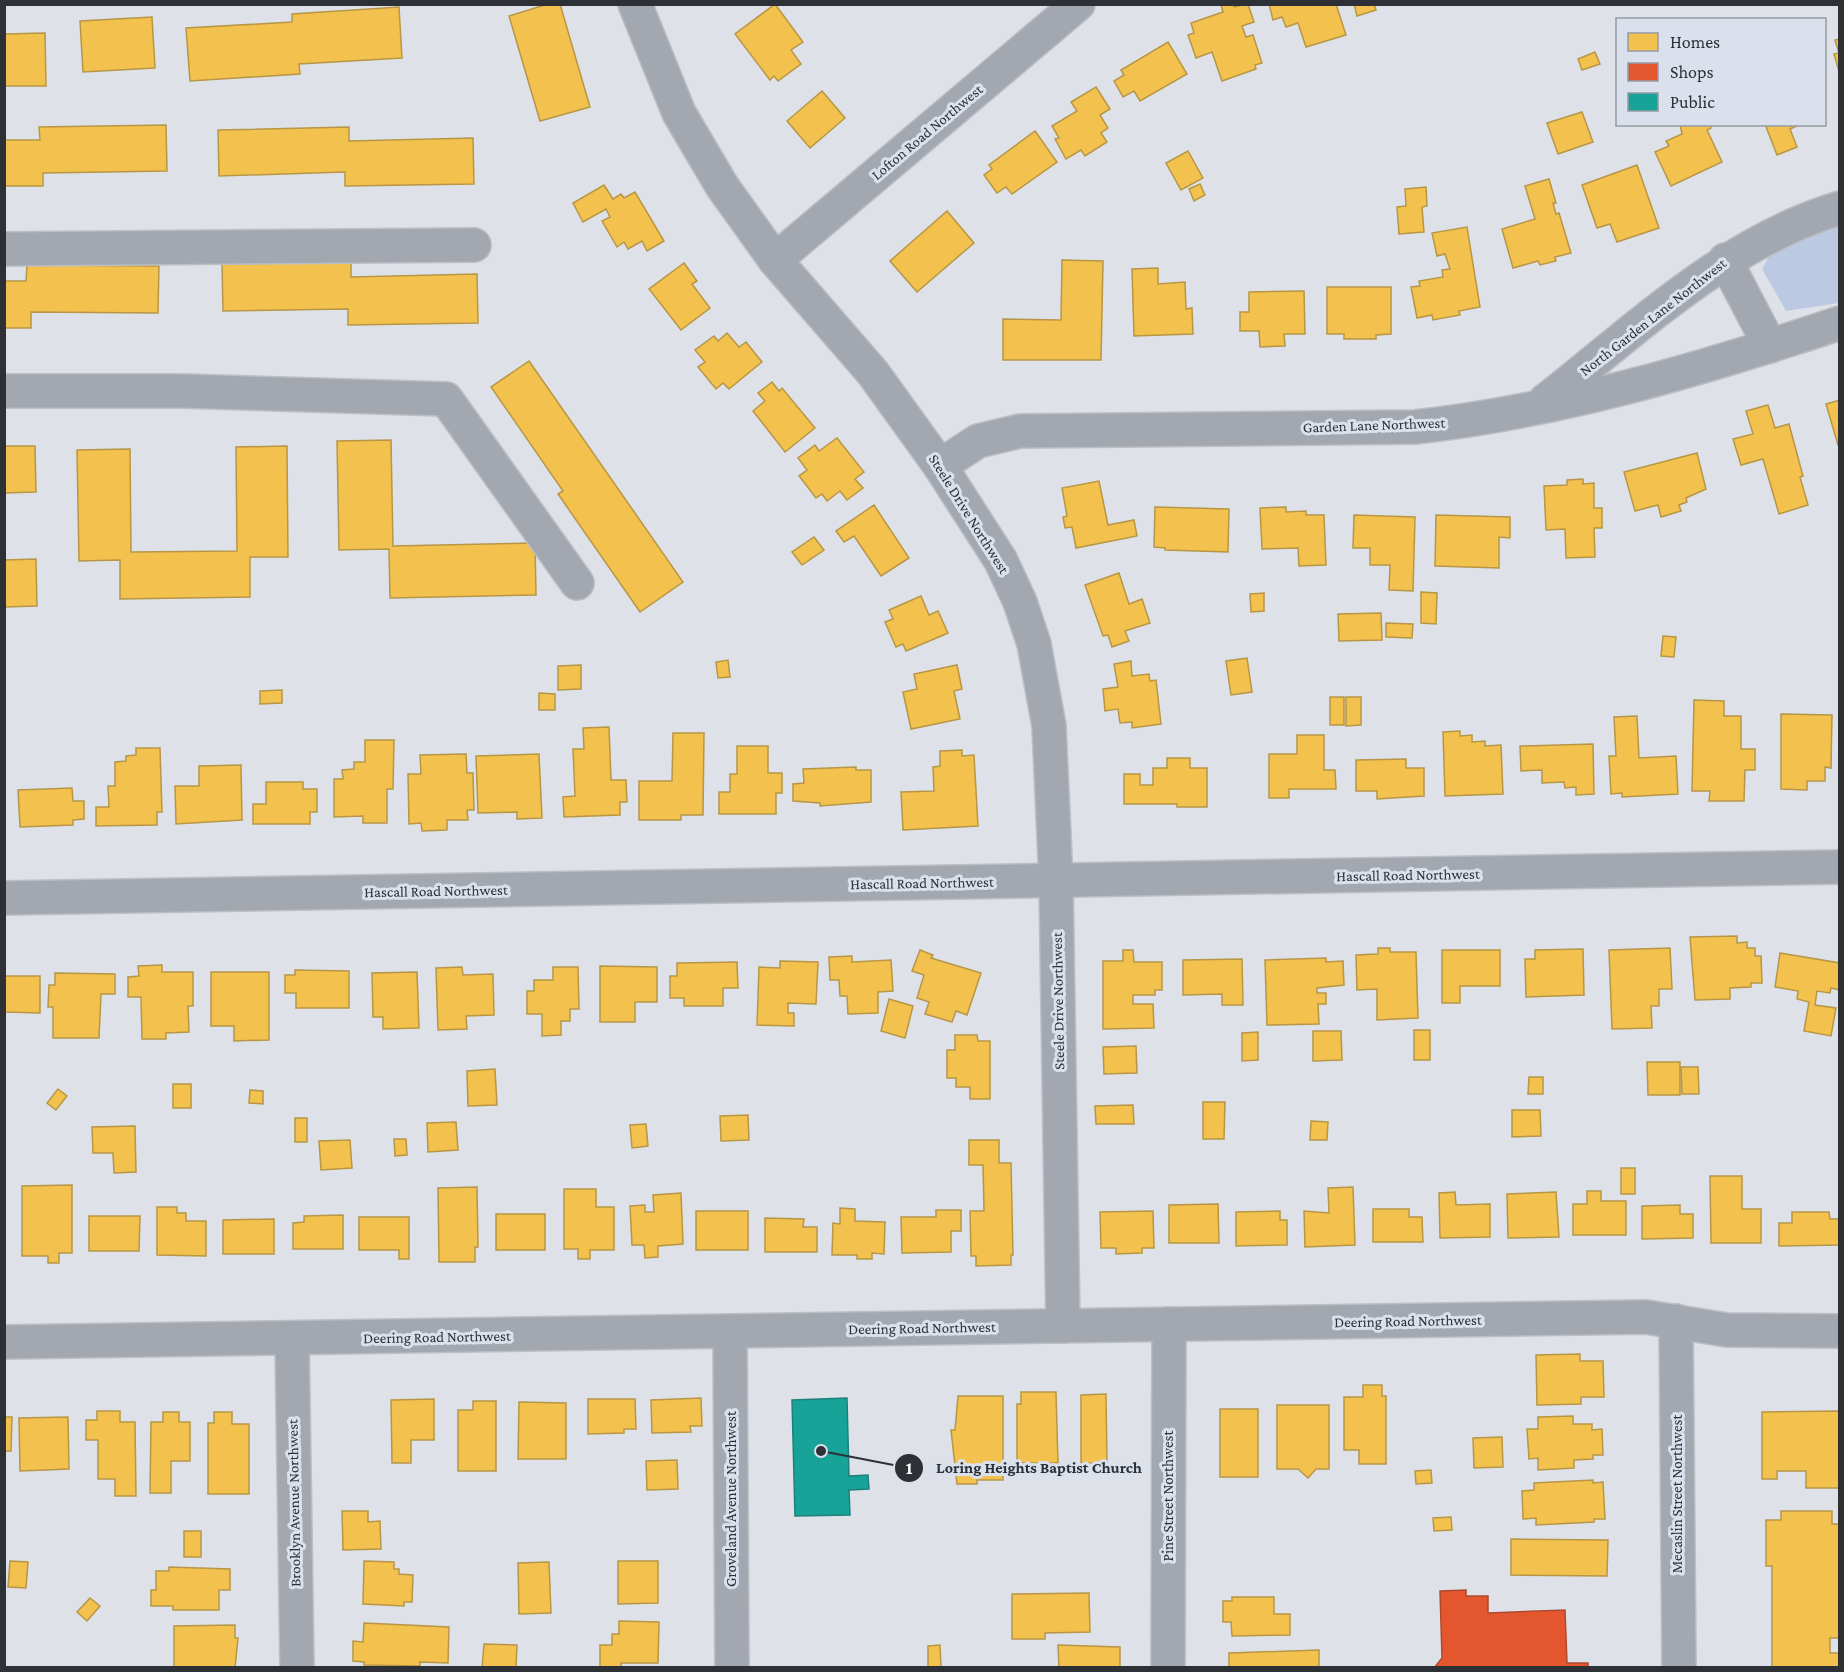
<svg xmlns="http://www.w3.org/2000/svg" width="1844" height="1672" viewBox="0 0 1844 1672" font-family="'Crimson Pro',serif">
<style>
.green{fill:#bbcae2}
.homes{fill:#f2c14e;stroke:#b79646;stroke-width:1.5}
.shops{fill:#e4572e;stroke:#ad4b30;stroke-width:1.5}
.public{fill:#17a398;stroke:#1e807a;stroke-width:1.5}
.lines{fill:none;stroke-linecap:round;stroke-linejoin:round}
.street-casing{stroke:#bbbec3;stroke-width:36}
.street{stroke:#a3a8b0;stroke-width:33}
.labels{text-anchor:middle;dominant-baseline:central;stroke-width:6;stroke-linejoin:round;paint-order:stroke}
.street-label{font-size:15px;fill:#2d3034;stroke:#dae1ec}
.leader{fill:none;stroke:#2d3034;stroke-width:2}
.callout-dot{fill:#2d3034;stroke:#dae1ec;stroke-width:2}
.mark-label{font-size:18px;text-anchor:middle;font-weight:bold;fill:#fff}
.callout-label{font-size:16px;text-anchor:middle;font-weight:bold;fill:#2d3034;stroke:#dae1ec;stroke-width:6;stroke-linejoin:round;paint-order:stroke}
</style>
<rect width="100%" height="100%" fill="#dee2e8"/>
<path class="green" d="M1839,217V303L1786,311L1762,269L1773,249Z"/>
<g class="homes">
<path d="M548,4H560L590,107L540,121L509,16Z"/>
<path d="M775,4L803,42L791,50L801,64L778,81L774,76L770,80L735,34Z"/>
<path d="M1233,4L1234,7L1248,4L1254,22L1242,26L1246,37L1253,35L1262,63L1255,65L1256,69L1222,81L1212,52L1196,58L1188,35L1194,33L1191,23L1223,12L1221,5Z"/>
<path d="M1269,4H1336L1346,35L1306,47L1298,23L1286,27L1282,17L1273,20Z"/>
<path d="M1354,4H1374L1376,10L1357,16Z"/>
<path d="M399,7L402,58L299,64L300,74L190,81L186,28L292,22V14Z"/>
<path d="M152,17L155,68L83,72L80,21Z"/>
<path d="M45,33L46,86H4V34Z"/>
<path d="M1840,39V75L1834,54L1839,53L1835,40Z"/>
<path d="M1168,42L1187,74L1140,101L1134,91L1123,97L1114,81L1124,75L1121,70Z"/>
<path d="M1595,52L1600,64L1582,70L1578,59Z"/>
<path d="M1096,87L1110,109L1100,115L1108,128L1101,133L1107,142L1085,156L1081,150L1066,159L1055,139L1059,138L1052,126L1077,111L1071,102Z"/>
<path d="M822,91L845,118L810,148L787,121Z"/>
<path d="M1582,112L1593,142L1558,154L1547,123Z"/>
<path d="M1680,124H1710L1711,128L1707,130L1722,162L1671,186L1655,152L1669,146L1666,141L1682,134Z"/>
<path d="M1765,124H1801L1790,129L1797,147L1777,155Z"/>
<path d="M166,125L167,171L43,173V186H4V140H40L39,127Z"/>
<path d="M349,127V141L473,138L474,184L345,186V172L219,176L218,130Z"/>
<path d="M1035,131L1057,162L1012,194L1006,187L997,193L984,175L992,169L989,165Z"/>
<path d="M1188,151L1203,178L1181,190L1166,163Z"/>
<path d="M1637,165L1659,228L1617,242L1610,224L1597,228L1582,185Z"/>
<path d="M1549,179L1556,203H1553L1556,214L1559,213L1571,253L1555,257L1556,261L1540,265L1538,261L1513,268L1502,229L1535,219L1525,186Z"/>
<path d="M1200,184L1205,195L1194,201L1189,189Z"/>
<path d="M604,185L613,199L621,194L624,198L635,192L664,241L647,251L642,241L628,249L624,242L617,247L602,221L610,217L606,209L583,222L573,203Z"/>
<path d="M1426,187L1427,206L1422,207L1424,232L1399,234L1397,207L1406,206L1405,189Z"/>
<path d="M947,211L974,243L917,292L890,261Z"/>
<path d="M1467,227L1480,307L1459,311L1460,315L1433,320L1432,315L1417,318L1411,287L1420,286L1419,281L1443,277L1442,270L1450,269L1445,254L1437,256L1432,233Z"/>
<path d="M1062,260L1103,261L1101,360H1003V319L1061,320Z"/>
<path d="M351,262V277L477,274L478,323L348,325V309L223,311L222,264Z"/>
<path d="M684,263L697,281L692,284L710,308L681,330L649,289Z"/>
<path d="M27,265L159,266L158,313L31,312V328H4V281H26Z"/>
<path d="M1158,268V284L1185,282L1186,309L1192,308L1193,334L1134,336L1132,269Z"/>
<path d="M1327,287H1391V334L1376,335V339H1344V334H1327Z"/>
<path d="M1304,291L1305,334H1284L1285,346L1260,347L1259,331H1240V312H1249V292Z"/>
<path d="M727,333L739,347L746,342L762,362L729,389L723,383L716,389L698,367L705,362L695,350L714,336L718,341Z"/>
<path d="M529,361L683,582L640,612L558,494L563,491L491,387Z"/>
<path d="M772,382L779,391L782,388L815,428L785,452L753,411L765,401L758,393Z"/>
<path d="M1840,400V445H1838L1826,404Z"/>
<path d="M1768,405L1775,428L1789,424L1803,476L1800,477L1808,505L1779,514L1763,459L1741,465L1733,439L1753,434L1746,411Z"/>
<path d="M837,438L864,472L855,479L863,488L847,500L840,491L827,501L822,494L816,498L799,476L807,470L798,458L815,445L819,451Z"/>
<path d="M391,440L393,546L535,543L536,595L390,598L389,549L339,550L337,441Z"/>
<path d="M4,446H35L36,492L4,493Z"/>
<path d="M287,446L288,557H250V597L120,599V560L79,561L77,450L130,449L131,552L237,551L236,447Z"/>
<path d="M1697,453L1706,489L1686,498L1687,502L1679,505L1681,511L1661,517L1658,505L1635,511L1624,472Z"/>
<path d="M1583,479V484L1594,483V508H1602V528H1594L1595,557L1566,558L1565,529L1546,530L1544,486L1567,485V480Z"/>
<path d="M1099,481L1108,525L1134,520L1137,536L1076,548L1072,527L1065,528L1063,517L1067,516L1062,488Z"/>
<path d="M874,505L909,558L881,576L854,536L844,542L836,531Z"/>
<path d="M1155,507L1229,509L1228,552L1165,550V548L1154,547Z"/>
<path d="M1286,507V512L1306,511V515H1324L1326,565L1299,566L1298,548L1262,549L1260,508Z"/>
<path d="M1354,515L1415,517L1413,591L1389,590L1390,565H1370V548H1353Z"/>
<path d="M1436,515L1510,517V538L1499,537V568L1435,566Z"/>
<path d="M814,537L824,550L802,565L792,552Z"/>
<path d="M36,559L37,606L4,607V560Z"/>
<path d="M1119,573L1129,604L1142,599L1150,623L1125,631L1129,641L1112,647L1108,635L1103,636L1085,585Z"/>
<path d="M1421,592L1437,593L1436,624L1421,623Z"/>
<path d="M1264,593V611L1251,612L1250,594Z"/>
<path d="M921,596L929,615L938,611L948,633L906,651L903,644L896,647L885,622L893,619L889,610Z"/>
<path d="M1381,613L1382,640L1339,641L1338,614Z"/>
<path d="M1386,623L1413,624L1412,638L1386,637Z"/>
<path d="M1663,636L1676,637L1674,657L1661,656Z"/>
<path d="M1247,658L1252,692L1231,695L1226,661Z"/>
<path d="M728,660L730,677L718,678L716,662Z"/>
<path d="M1131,661L1132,676L1149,674L1150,681L1156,680L1161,724L1132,728V722L1120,723L1118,709L1105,711L1103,689L1118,687L1114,664Z"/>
<path d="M581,665V689L558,690V666Z"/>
<path d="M957,665L962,689L954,691L960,719L911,729L903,692L917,689L914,674Z"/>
<path d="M282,690V703L260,704V691Z"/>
<path d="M539,693L555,694V710H539Z"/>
<rect x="1330" y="697" width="14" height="28"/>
<path d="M1346,697H1361V725L1346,726Z"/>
<path d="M1694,700L1724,701V716H1741V749H1755V770H1745L1744,801H1709L1710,791H1692Z"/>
<path d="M1781,714L1832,715L1831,768L1825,767V781H1807V790L1781,789Z"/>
<path d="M1637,716L1639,758L1676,756L1678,794L1622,797V793L1611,794L1609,756H1616L1614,717Z"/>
<path d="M609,727L611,780H626L627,802H620V815L564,817L563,797L575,796L573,749H584L583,728Z"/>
<path d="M1460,731V736L1472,735V742L1485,741V746L1501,745L1503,794L1445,796L1443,732Z"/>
<path d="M673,733H704L703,815H681V820H639V781H672Z"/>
<path d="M1297,735H1324V770H1335L1336,789H1289V798H1269V754H1297Z"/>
<path d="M365,740H394L393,789H387V823H363V816L334,817V779H343L342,770L354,769V762H365Z"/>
<path d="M1593,744L1594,794L1576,795V787L1565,788L1564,782L1542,783V770L1521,771L1520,746Z"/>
<path d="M737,746H768V773H782V793H776V814H719V792H730V774H737Z"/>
<path d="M136,748H160L162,812H157V825L96,826V807H109L108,786H115V762L126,761V756L136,755Z"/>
<path d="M962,750V756L974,755L978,826L903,830L901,792L934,791L933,767L940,766V751Z"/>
<path d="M466,754L467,773H473L474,810H467L468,820H447V830L422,831L421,823L409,824L408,774H421L420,755Z"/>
<path d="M539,754L542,818L517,819V812L478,813L476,756Z"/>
<path d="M1167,758H1190V768H1207V807H1177V804H1124V774H1140V785H1153V768H1167Z"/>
<path d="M1406,759V768H1424V796L1377,799V791H1356V760Z"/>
<path d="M241,765L242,820L176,824L175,786H199V766Z"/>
<path d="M856,767V770H871V802L820,806V803L793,801V784L804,783L803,769Z"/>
<path d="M266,782H303V789H317V812H310V824H253V804H266Z"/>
<path d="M72,788L73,801H84V819L73,820V825L20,827L18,790Z"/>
<path d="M1737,936V943L1747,942V948H1755V956H1761L1762,983H1751V987L1730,988V999L1695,1000L1690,937Z"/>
<path d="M1378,948H1390V952H1416L1418,1018L1377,1020V989L1357,990L1356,955L1378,954Z"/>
<path d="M1670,948L1672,989H1659V1006H1651L1652,1028L1612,1029L1609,950Z"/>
<path d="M1583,949L1584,995L1526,997L1525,959H1535V950Z"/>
<path d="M920,950L933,955L931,958L981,973L967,1015L956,1011L952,1022L925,1014L929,1002L917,998L924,975L912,971Z"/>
<path d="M1123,950H1133L1134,962H1162V990H1155V995H1133V1004H1153L1154,1028L1103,1029V961H1123Z"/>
<path d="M1442,950H1500V986H1460V1003H1442Z"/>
<path d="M1780,953L1840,963V990L1831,988L1830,993L1817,991L1815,1005L1836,1008L1831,1036L1804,1031L1809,1002L1797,999L1798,991L1775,987Z"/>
<path d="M852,956V962L891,960L893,991L878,992V1013L848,1014L847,996H840L839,980H830L829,957Z"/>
<path d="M1326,958V962L1343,961L1344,985L1317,988V993H1326V1004H1318L1319,1024L1267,1025L1265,960Z"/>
<path d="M1242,959L1243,1005H1222V994L1183,995V960Z"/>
<path d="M780,961L818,962L816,1004L788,1003V1013H794V1026L757,1025L759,967L780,968Z"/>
<path d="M737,962L738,988H723V1006H684V998H670V976H677V963Z"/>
<path d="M162,965V972H193V1006H188L189,1032L166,1033V1039H142L141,997H128V977L139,976L138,966Z"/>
<path d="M600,966L657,967V1002H635V1022H600Z"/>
<path d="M462,967L463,975L493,974L494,1015L466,1016L467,1029L438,1030L436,968Z"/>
<path d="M553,967H578L579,1009H570V1021H561V1035L542,1036V1014H527V991H534V980H553Z"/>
<path d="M295,970L349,971V1008H296V993H285V975H295Z"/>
<path d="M211,972H269V1040L234,1041V1026H211Z"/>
<path d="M417,972L419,1028L383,1029V1017H373L372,973Z"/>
<path d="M55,973L115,974V994H101L99,1038H53V1007H48L49,985H55Z"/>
<path d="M4,976H40V1013L4,1012Z"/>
<path d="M889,999L913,1006L905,1038L881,1031Z"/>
<rect x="1414" y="1030" width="16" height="30"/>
<path d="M1313,1031H1341L1342,1060L1313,1061Z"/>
<path d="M1258,1032V1060L1242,1061V1033Z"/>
<path d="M955,1035H977L978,1041H990V1099H970V1087H956V1078H947V1050H955Z"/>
<path d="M1136,1046L1137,1073L1104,1074L1103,1047Z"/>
<path d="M1647,1062H1680V1095H1648Z"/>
<path d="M1681,1067H1698L1699,1094H1682Z"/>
<path d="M495,1069L497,1105L468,1106L467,1071Z"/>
<path d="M1529,1077H1543V1094H1528Z"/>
<rect x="173" y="1084" width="18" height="24"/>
<path d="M58,1089L67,1096L56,1110L47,1103Z"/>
<path d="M250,1090L263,1091V1104L249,1103Z"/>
<path d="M1203,1102H1225L1224,1139H1203Z"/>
<path d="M1133,1105L1134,1124H1096L1095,1106Z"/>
<path d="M1512,1110H1540L1541,1136L1512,1137Z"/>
<path d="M748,1115L749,1140L721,1141L720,1116Z"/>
<rect x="295" y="1118" width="12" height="24"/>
<path d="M1311,1121L1328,1122L1327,1140H1310Z"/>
<path d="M456,1122L458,1150L428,1152L427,1123Z"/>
<path d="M646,1124L648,1146L632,1148L630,1125Z"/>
<path d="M135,1126L136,1172L114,1173L113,1153H93L92,1127Z"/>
<path d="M394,1139H406L407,1155L395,1156Z"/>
<path d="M350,1140L352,1168L321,1170L319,1141Z"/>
<path d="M969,1140H999V1163H1011L1013,1255H1011V1265L976,1266V1256H971L970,1211H984L983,1165H969Z"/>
<rect x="1621" y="1168" width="14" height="26"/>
<path d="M1710,1176H1742V1209H1761V1243H1711Z"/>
<path d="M72,1185V1253H59V1263H48V1256H22V1186Z"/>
<path d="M477,1187L478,1247H475V1262H439L438,1188Z"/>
<path d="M1353,1187L1355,1245L1305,1247L1304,1211L1329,1213L1328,1188Z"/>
<path d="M564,1189H596V1207H614V1250H590V1259H578V1249H564Z"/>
<path d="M1587,1191H1601V1201H1626V1235H1573V1204H1587Z"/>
<path d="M1455,1192L1456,1205L1490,1204V1237L1440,1238L1439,1193Z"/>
<path d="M1556,1192L1559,1237L1508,1238L1507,1194Z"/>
<path d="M681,1193L683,1244L658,1246V1257L645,1258L644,1245H632L630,1206L645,1205V1212H654L653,1195Z"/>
<path d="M1218,1204L1219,1243H1169V1205Z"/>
<path d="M1680,1205V1214H1693V1238L1642,1239V1206Z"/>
<path d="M157,1207H177V1213H186V1221H206V1256L157,1255Z"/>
<path d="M840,1208L855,1209V1221L885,1222L884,1254L872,1253V1259H857V1255H832L833,1223L840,1224Z"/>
<path d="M1373,1209H1409V1217H1422L1423,1242H1373Z"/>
<path d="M936,1210H961V1231H951V1252L902,1253L901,1217H936Z"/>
<rect x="696" y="1211" width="52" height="39"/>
<path d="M1153,1211L1154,1248H1142V1253L1116,1254V1248H1101L1100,1212Z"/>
<path d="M1280,1211V1220H1287V1245L1236,1246V1212Z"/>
<path d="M1792,1212H1829L1830,1219H1840V1245L1779,1246V1223H1792Z"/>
<rect x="496" y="1214" width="49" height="36"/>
<path d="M343,1215V1249H293V1223L304,1222V1216Z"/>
<path d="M89,1216H140L139,1251H89Z"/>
<path d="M359,1217H409V1259H399V1250H359Z"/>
<path d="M765,1218L804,1219L803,1227H817V1252H765Z"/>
<path d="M274,1219V1254H223V1220Z"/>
<path d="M1580,1354V1361H1603L1604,1397H1581V1404L1537,1405L1536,1355Z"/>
<path d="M1363,1385H1382V1396H1386V1464H1359V1450H1344V1397H1363Z"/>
<path d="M1021,1392H1056L1058,1463H1017V1404H1021Z"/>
<path d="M1106,1394L1107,1463H1081V1395Z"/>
<path d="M958,1396H1003V1480H977V1484H957L951,1430H955Z"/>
<path d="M701,1398L702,1426H690L691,1432L652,1433L651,1400Z"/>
<path d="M434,1399V1440H411V1463H392L391,1400Z"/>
<path d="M588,1399H635L636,1429H624V1433L588,1434Z"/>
<path d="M473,1401H496V1471H458V1410H473Z"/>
<path d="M519,1402L566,1403V1459H518Z"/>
<path d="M1277,1405H1329V1469H1316L1308,1478L1298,1469H1277Z"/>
<rect x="1220" y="1409" width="38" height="68"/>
<path d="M97,1411H120V1422H135L136,1496H115V1479H98V1440H86V1420H97Z"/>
<path d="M1840,1411V1488H1806V1471H1777V1479H1762V1412Z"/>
<path d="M163,1412H179V1422H190V1461H171V1493H150L151,1422H163Z"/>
<path d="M214,1412H232V1424H249V1494H208V1423H214Z"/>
<path d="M1573,1416V1424H1592V1430L1602,1429L1603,1455H1593V1459L1574,1460V1468L1538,1470V1458L1529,1459L1527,1429H1538V1417Z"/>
<path d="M4,1417H12L11,1451H4Z"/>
<path d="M68,1417L69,1469L20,1471L19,1418Z"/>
<path d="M1502,1437L1503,1467L1474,1468L1473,1438Z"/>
<path d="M677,1460L678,1489L647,1490L646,1461Z"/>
<path d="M1431,1470L1432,1483L1416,1484L1415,1471Z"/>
<path d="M1593,1480V1483L1603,1482L1605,1519H1594V1522L1536,1525V1518L1523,1519L1522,1491L1534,1490V1483Z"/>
<path d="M342,1511H368V1522L380,1521L381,1549L343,1550Z"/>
<path d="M1781,1511H1832V1524H1840V1638H1830V1653H1840V1668H1772V1566H1766V1520H1781Z"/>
<path d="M1451,1517L1452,1530L1434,1531L1433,1518Z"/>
<rect x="184" y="1531" width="17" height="26"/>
<path d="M1511,1539L1608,1540L1607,1576L1511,1575Z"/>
<path d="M10,1561L28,1562L26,1588L8,1587Z"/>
<path d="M364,1561L394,1562V1569H399V1574L413,1575L412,1602H404V1606L363,1604Z"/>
<path d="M618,1561H658V1603L618,1604Z"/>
<path d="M549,1562L551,1613L519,1614L518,1563Z"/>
<path d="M169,1567L230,1569V1590H219V1610H173V1606H151V1590H156V1571H169Z"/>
<path d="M1089,1593L1090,1632L1045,1633V1639H1012V1594Z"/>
<path d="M1232,1597H1274V1614H1290V1635L1232,1636L1231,1622H1223V1601H1232Z"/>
<path d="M90,1598L100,1606L87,1621L77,1612Z"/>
<path d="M619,1621L659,1622L658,1663H621V1668H600V1645H612V1634H619Z"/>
<path d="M364,1623L449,1627L448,1663L420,1662V1666L364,1665V1662L353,1661V1641L363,1642Z"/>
<path d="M235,1625V1638H238L235,1668H174V1626Z"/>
<path d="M484,1644L517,1645L516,1668H482Z"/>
<path d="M940,1645L941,1667H928V1646Z"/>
<path d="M1058,1645L1120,1647V1668H1059Z"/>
<path d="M1319,1650V1668H1229V1653Z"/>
</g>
<path class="shops" d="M1466,1590V1596H1488V1613L1565,1610L1567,1663H1588V1668H1434L1442,1658L1440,1591Z"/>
<path class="public" d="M847,1398L849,1476L868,1475L869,1489L849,1490L850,1515L795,1516L792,1400Z"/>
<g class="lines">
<defs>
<g id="street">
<path d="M635,4L679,113L722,186L775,260L873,373L940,466L1001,561L1020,602L1034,644L1049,726L1056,881L1063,1326"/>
<path d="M4,249L474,245"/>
<path d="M775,260L1078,4"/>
<path d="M1725,260L1770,346"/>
<path d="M4,391H181L446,399L577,583"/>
<path d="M1545,401C1637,329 1726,242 1840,208"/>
<path d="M940,466L978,441L1020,431L1415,427C1560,411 1702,369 1840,323"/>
<path d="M4,898L1840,867"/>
<path d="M1676,1321L1679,1668"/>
<path d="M730,1331L732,1668"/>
<path d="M292,1339L297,1668"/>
<path d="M4,1342L1646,1317L1727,1330L1840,1331"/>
<path d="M1168,1668L1169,1324"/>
</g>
</defs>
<use href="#street" class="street-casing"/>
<use href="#street" class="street"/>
</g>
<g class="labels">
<g class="street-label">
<text transform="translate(927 132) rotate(-40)">Lofton Road Northwest</text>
<text transform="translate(1653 317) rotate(-38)">North Garden Lane Northwest</text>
<text transform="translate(1374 425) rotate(-2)">Garden Lane Northwest</text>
<text transform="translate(969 514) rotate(58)">Steele Drive Northwest</text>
<text transform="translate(1408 875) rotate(-1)">Hascall Road Northwest</text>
<text transform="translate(922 883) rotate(-1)">Hascall Road Northwest</text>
<text transform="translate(436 891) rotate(-1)">Hascall Road Northwest</text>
<text transform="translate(1058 1001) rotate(-91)">Steele Drive Northwest</text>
<text transform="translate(1408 1321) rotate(-1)">Deering Road Northwest</text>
<text transform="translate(922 1328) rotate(-1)">Deering Road Northwest</text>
<text transform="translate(437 1337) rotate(-1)">Deering Road Northwest</text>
<text transform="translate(1677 1494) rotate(-90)">Mecaslin Street Northwest</text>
<text transform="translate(1168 1496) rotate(-90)">Pine Street Northwest</text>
<text transform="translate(731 1499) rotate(-90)">Groveland Avenue Northwest</text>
<text transform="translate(294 1503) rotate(-91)">Brooklyn Avenue Northwest</text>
</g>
</g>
<path class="leader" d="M821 1451L909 1468"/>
<g class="callout-dot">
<circle cx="821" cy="1451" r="6"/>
<circle cx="909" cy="1468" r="15"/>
</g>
<g class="mark-label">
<text x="909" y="1474">1</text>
</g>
<g class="callout-label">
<text x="1039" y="1473">Loring Heights Baptist Church</text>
</g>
<rect width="1844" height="1672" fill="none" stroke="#2d3034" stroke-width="12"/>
<rect x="1616" y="18" width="210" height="108" fill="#dae1ec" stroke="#959aa2" stroke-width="1.5"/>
<rect x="1628" y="33" width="30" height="18" fill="#f2c14e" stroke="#959aa2" stroke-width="1.5"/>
<text x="1670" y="48" font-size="18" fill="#2d3034">Homes</text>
<rect x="1628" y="63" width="30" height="18" fill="#e4572e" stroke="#959aa2" stroke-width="1.5"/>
<text x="1670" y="78" font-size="18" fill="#2d3034">Shops</text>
<rect x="1628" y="93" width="30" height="18" fill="#17a398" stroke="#959aa2" stroke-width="1.5"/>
<text x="1670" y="108" font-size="18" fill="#2d3034">Public</text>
</svg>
